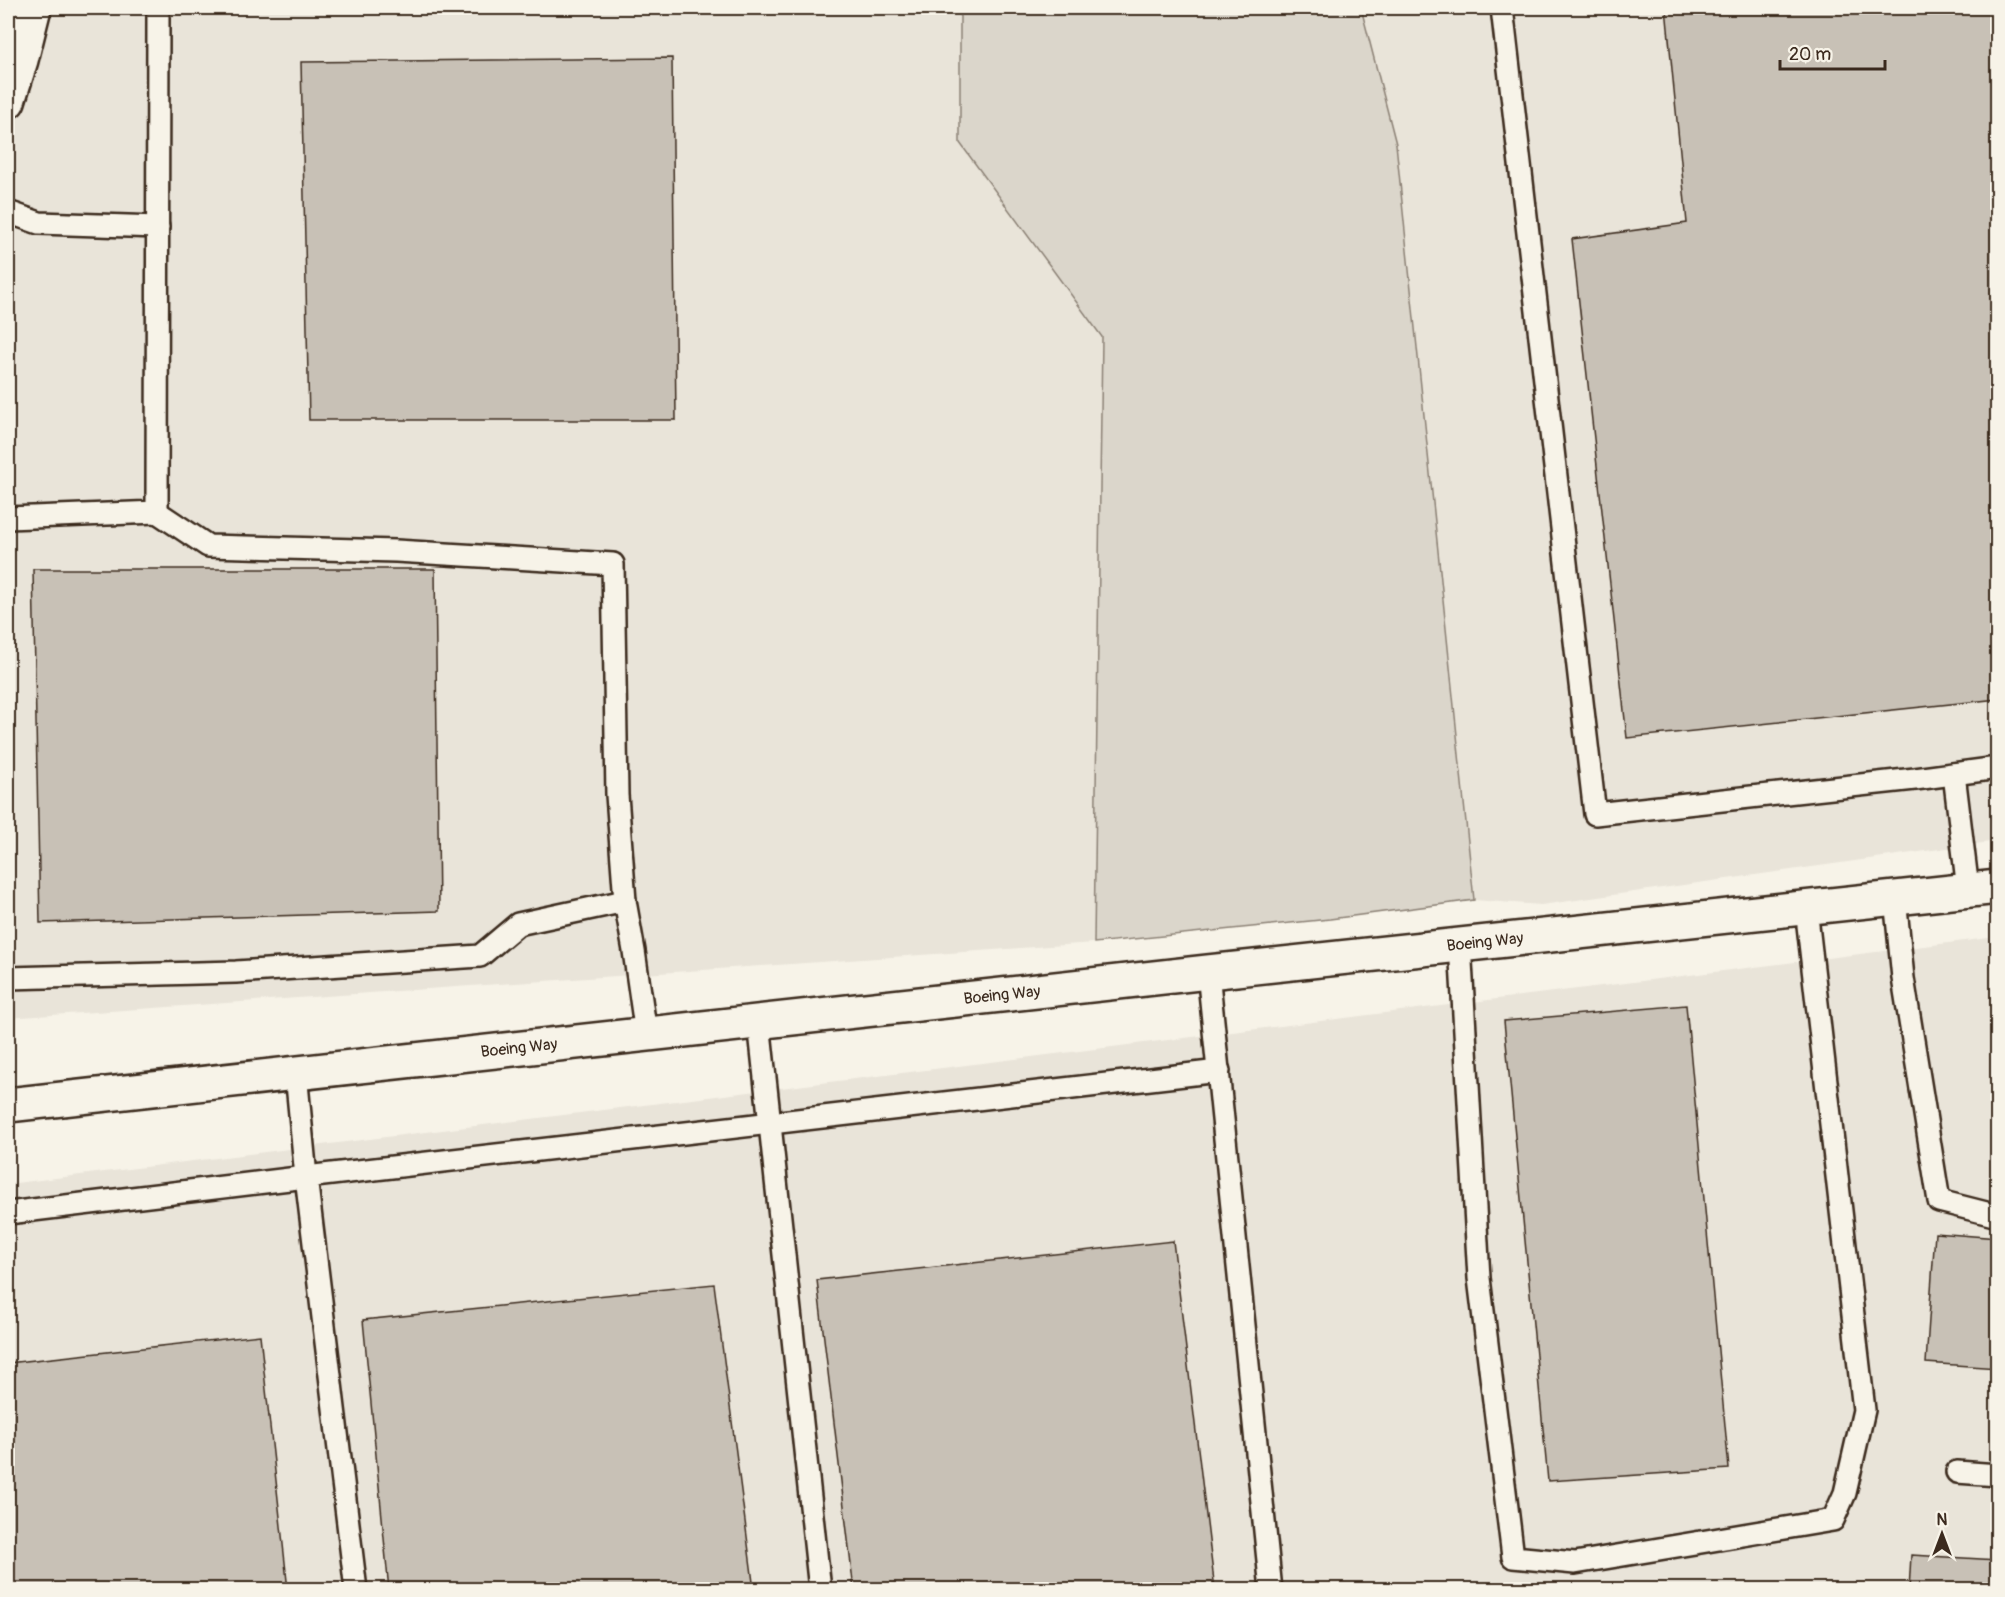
<svg xmlns="http://www.w3.org/2000/svg" width="2005" height="1597" viewBox="0 0 2005 1597" font-family="Pangolin,sans-serif">
<style>
.built{fill:#e9e4d9}
.green{fill:#dbd6cb;stroke:#8b8074;stroke-width:1.5}
.building{fill:#c8c1b6;stroke:#3b2a1e;stroke-width:1.5}
.lines{fill:none;stroke-linecap:round;stroke-linejoin:round}
.service-casing{stroke:#3b2a1e;stroke-width:26}
.tertiary-casing{stroke:#3b2a1e;stroke-width:38}
.service{stroke:#f7f3e8;stroke-width:21}
.tertiary{stroke:#f7f3e8;stroke-width:33}
.labels{text-anchor:middle;dominant-baseline:central;stroke-width:6;stroke-linejoin:round;paint-order:stroke}
.street-label{font-size:16px;fill:#3b2a1e;stroke:#f7f3e8}
</style>
<rect width="100%" height="100%" fill="#f7f3e8"/>
<filter id="ink" filterUnits="userSpaceOnUse"><feTurbulence type="fractalNoise" baseFrequency=".0167" numOctaves="2"/><feDisplacementMap in="SourceGraphic" scale="12" xChannelSelector="R" yChannelSelector="G"/><feConvolveMatrix kernelMatrix="1 2 1 2 8 2 1 2 1" color-interpolation-filters="sRGB"/></filter>
<g filter="url(#ink)">
<g class="built">
<path d="M48,8H960V143L1102,337L1094,943L8,1018V133Z"/>
<path d="M1361,8H1997V841L1541,905L1474,900L1396,144Z"/>
<path d="M1997,937V1589H8V1184Z"/>
</g>
<path class="green" d="M960,8H1361L1396,144L1474,900L1330,919L1094,943L1102,337L960,143Z"/>
<g class="building">
<path d="M1666,8H1998V699L1627,738L1572,239L1687,223Z"/>
<path d="M672,58L676,420H309L301,62Z"/>
<path d="M33,569H435L439,911L40,923Z"/>
<path d="M1686,1005L1729,1469L1548,1481L1504,1021Z"/>
<path d="M1935,1233L1998,1238V1368L1926,1363Z"/>
<path d="M1173,1241L1215,1590H854L817,1280Z"/>
<path d="M714,1284L754,1590H389L363,1320Z"/>
<path d="M260,1335L288,1590H8V1363Z"/>
<path d="M1911,1555L1998,1560V1590H1909Z"/>
</g>
<g class="lines">
<defs>
<g id="service">
<path d="M1502,8L1595,814L1915,779L1998,768"/>
<path d="M8,212L39,223L158,227"/>
<path d="M157,512L208,546L396,551L613,564L617,795L625,901"/>
<path d="M8,518L157,512L158,8"/>
<path d="M1954,774L1968,890"/>
<path d="M1895,898L1903,978L1939,1201L1998,1216"/>
<path d="M1460,944L1479,1278L1513,1557L1575,1563L1833,1520L1845,1493L1864,1410L1806,908"/>
<path d="M1208,972L1271,1590"/>
<path d="M8,978L236,972L480,956L518,924L625,901L634,951L646,1034"/>
<path d="M759,1022L820,1590"/>
<path d="M8,1213L306,1177L296,1073"/>
<path d="M1957,1472L1998,1475"/>
<path d="M356,1590L306,1177L1219,1071"/>
</g>
<g id="tertiary">
<path d="M8,101L21,60L34,8"/>
<path d="M8,1105L1208,972L1998,887"/>
</g>
</defs>
<use href="#service" class="service-casing"/>
<use href="#tertiary" class="tertiary-casing"/>
<use href="#service" class="service"/>
<use href="#tertiary" class="tertiary"/>
</g>
</g>
<g class="labels">
<g class="street-label">
<text transform="translate(1485 942) rotate(-6)">Boeing Way</text>
<text transform="translate(1002 995) rotate(-6)">Boeing Way</text>
<text transform="translate(519 1048) rotate(-6)">Boeing Way</text>
</g>
</g>
<rect width="2005" height="1597" fill="none" stroke="#f7f3e8" stroke-width="30"/>
<rect x="15" y="15" width="1975" height="1567" fill="none" stroke="#3b2a1e" stroke-width="2" filter="url(#ink)"/>
<g transform="translate(1942 1534)" stroke="#f7f3e8" stroke-width="4.5" paint-order="stroke">
<path d="M0-4.5L10 22L0 15L-10 22Z" fill="#3b2a1e"/>
<text y="-9" font-size="16" font-weight="bold" text-anchor="middle" fill="#3b2a1e">N</text>
</g>
<path d="M1780 60v9h105v-9" fill="none" stroke="#3b2a1e" stroke-width="3"/>
<text x="1789" y="60" font-size="18" fill="#3b2a1e" stroke="#f7f3e8" stroke-width="4.5" paint-order="stroke">20 m</text>
</svg>
